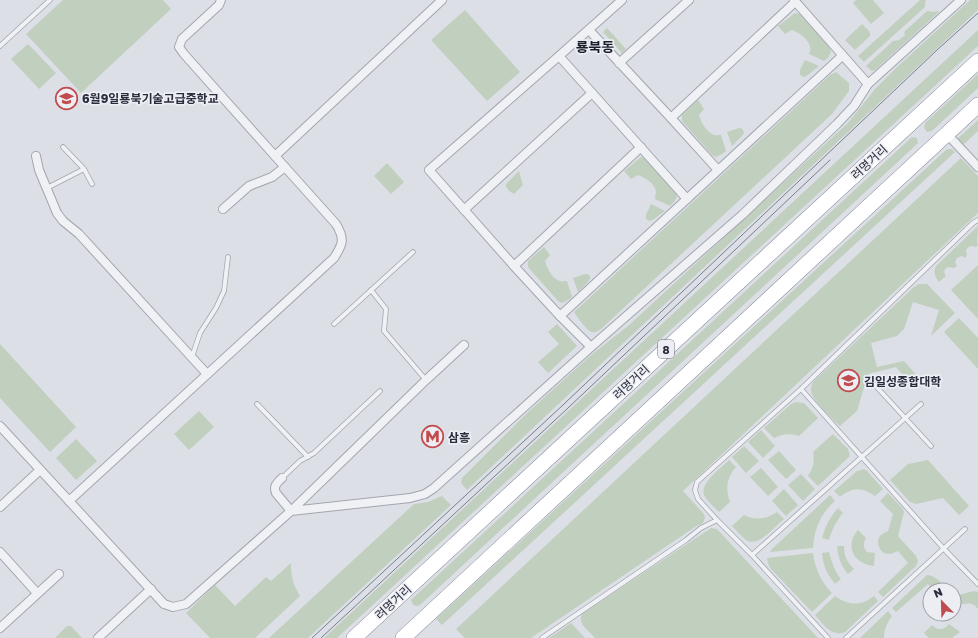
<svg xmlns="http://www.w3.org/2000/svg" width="978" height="638" viewBox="0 0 978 638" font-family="'Golos Text','Noto Sans KR',sans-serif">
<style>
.green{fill:#c1cfbf}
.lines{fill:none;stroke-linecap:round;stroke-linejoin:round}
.lane-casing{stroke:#a3a6af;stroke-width:5.5}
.street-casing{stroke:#a3a6af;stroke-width:10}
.highway-casing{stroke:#868c9b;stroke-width:16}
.lane{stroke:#eff1f4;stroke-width:4}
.street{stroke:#eff1f4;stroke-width:8}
.highway{stroke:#fff;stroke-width:15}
.tram{stroke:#787e8e;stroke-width:1}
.labels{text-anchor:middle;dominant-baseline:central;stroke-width:3.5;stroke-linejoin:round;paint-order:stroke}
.shield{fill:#eceef3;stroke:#636672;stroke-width:1}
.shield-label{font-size:11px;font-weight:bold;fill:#282c3b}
.poi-label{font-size:12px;font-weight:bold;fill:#282c3b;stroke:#eceef3;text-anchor:start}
.street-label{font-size:12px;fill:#282c3b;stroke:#eceef3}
.quarter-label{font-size:14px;font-weight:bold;fill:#1a1e2b;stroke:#eceef3}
</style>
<rect width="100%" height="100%" fill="#dddfe6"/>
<g class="green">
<path d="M63,0H163L171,9L81,93L26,34Z"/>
<path d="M856,0H873L884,13L871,24L853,3Z"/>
<path d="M920,0H926L925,2V7L864,62L858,56Z"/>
<path d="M970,0H978V10L467,490L461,483L462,478L526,414L591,355L628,326L848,123L875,89L897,67Z"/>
<path d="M465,10L520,72L487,101L431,40Z"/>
<path d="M927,11L933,12L938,11L939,12L875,70L872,71L866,66L893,41L899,40L905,35L904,32Z"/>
<path d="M795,13L800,14L830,48L831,52L828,58L824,61L809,54C810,52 811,49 810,47C809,39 799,33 792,30L785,34L778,26Z"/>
<path d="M862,24L870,32V36L855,50L845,40Z"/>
<path d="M607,28L626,49L622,53L603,32Z"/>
<path d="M978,30V46L337,638H324Z"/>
<path d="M28,44L56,73L39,89L11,59Z"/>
<path d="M805,60L819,66L808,75L804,77C795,74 803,65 805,60Z"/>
<path d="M836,72L849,83V91L832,114L601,329C598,331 595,333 592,332C587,331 577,317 574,312L830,75Z"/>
<path d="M978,74V88L932,131L927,132L924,128L925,123Z"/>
<path d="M698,100L704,109L699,115C701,122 706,132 714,135C716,136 718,135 721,135L726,151L722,154L716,157L712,155L682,121V115Z"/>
<path d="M978,120V131L963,145L957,139Z"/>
<path d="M739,128C742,128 743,129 744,133L741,137L732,146L727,132Z"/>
<path d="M912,137L917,138L918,143L916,145L420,605L417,606L413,605L411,600L413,598Z"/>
<path d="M949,149H952L955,152L442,625L436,619L946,150Z"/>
<path d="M641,157L646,158L676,193L677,197L674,202L670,206L655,199C655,198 656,192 656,192C655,183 645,178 638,175L631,179L624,171Z"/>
<path d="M961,158L978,176V213L683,491L704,514L705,518L703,523L695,527L531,638H465L456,629Z"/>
<path d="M387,163L404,182L391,194L374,176Z"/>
<path d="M519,171L523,185L514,194L509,191L506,187V184Z"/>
<path d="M651,204L665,211L654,219L650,221C641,219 649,210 651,204Z"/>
<path d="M978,226L977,242L978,245L976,247C971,245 969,246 966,250L967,255L965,258L962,256L957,258C955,261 955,262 957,266L954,268L948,267C944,269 943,272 946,276L939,282C935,277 933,272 936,266Z"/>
<path d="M544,247L550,255L545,261C547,268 552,279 560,281C562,282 565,281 567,281L572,297L568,300L562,303L558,301L528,267V261Z"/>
<path d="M978,265V319L951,290Z"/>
<path d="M585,274H587L590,276V279L587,283L578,292L573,278Z"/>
<path d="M919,284H927L930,287L955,313L931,336L939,310L913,302L904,329L897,336L871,343L877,367L904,361L920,379L912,386L896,367L868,374L857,411L840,426C833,420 814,401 812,394C810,389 811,385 814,381L914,287Z"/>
<path d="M959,318L978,338V369L944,332Z"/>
<path d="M557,324L577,346L548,373L538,362L559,344L548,332Z"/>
<path d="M0,344L76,427L50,452L0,398Z"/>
<path d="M796,402L804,403L818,418L799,436C790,433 782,434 774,438L764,428L791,404Z"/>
<path d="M199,411L214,427L189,450L174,434Z"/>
<path d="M761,430L775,446L763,458L748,442Z"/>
<path d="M833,434L848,449L850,456L818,486L808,476C813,468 815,461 813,452Z"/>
<path d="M76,439L97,461L76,480L56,458Z"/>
<path d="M744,446L759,461L746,473L732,457Z"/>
<path d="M779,451L796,470L786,479L768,460Z"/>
<path d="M729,460L736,467C727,477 725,489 730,502L719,512C714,507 707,501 704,495C700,483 721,468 729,460Z"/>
<path d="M928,460L969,506L959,515L943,498L916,504L910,502L890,480L908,464Z"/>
<path d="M761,468L778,487L768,496L750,477Z"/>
<path d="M864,469L867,471L883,489L875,496C862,487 852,487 840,497L834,491L857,471Z"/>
<path d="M801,474L815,489L803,501L788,485Z"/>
<path d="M784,489L798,505L786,516L772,501Z"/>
<path d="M888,493L903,509L904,512L898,536L916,556L918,561L916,566L883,597L878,592L908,563L898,551C895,552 892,554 888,554C880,553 875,543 880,536C882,534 885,532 888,531L893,514L880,501Z"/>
<path d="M830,495L835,501C821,513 814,529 813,548L770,552L772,549Z"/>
<path d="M442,496L451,505L308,638H269L414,504L428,502Z"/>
<path d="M838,508L843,513C836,521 832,530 829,540L822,538C825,527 830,517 838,508Z"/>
<path d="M777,512L784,519C775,526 760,546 748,541C742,538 737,531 732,526L744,515C755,521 767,519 777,512Z"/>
<path d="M711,528L717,529L818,638H595C589,631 577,624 582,614Z"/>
<path d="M858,530L866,538C863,543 863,547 867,552L875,553L874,566C854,564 844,546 858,530Z"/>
<path d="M837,546H844C844,556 847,562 854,569L848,574C841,566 838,557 837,546Z"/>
<path d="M829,552C832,562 834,571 841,579L835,584C827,574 823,566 822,553Z"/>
<path d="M813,553C815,568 821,582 832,593L812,612L770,568L768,563L767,558Z"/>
<path d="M291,563C291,577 293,584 300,596L255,638H210L186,613L215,585L235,606L266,577L271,581Z"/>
<path d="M927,575C936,575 942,584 947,590H933L928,584L896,612L892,608Z"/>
<path d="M974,591L978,592V609C971,601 967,604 958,605L957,610L954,613V596Z"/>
<path d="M835,596C848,605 860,607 874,596L878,601L845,632C832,638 822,623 815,615Z"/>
<path d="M888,611L892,616C887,623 884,629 884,638H860Z"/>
<path d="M571,623L585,638H549Z"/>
<path d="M949,624L960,632L952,638H929L924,633L932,625C938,631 944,630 949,624Z"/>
<path d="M67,626H71L82,638H55Z"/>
</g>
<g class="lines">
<defs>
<g id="lane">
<path d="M0,46L50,0"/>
<path d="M63,147L84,169L92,184"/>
<path d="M47,188L84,169"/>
<path d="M371,290L386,309L384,331L426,380"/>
<path d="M334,324L413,252"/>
<path d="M192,357L200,333L216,308L224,291L228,257"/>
<path d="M873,383L931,446"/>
<path d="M801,389L944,549L978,584"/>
<path d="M257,404L308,457"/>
<path d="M282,478L300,461L314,453L380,391"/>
<path d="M717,520L698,499L695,490L697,482L801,389L973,223L978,220"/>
<path d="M752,555L921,404"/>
<path d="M542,638L686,540L701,528L717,520L752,555L828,638"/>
<path d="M846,638L965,529"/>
</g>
<g id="street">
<path d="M221,0L219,5L182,39L179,47L184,54L275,156"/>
<path d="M589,30L671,118L718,170"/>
<path d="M559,56L622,0"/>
<path d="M619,63L689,0"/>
<path d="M868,84L961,0"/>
<path d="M671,118L795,2"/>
<path d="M947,134L978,167"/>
<path d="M36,156L39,170L57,213L63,221L79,234L207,374"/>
<path d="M223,209L249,186L272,177L285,167"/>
<path d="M464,210L592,93"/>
<path d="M514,266L641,147"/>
<path d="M560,316L514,266L429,170L559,56L687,199"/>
<path d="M591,347L560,316L842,56"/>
<path d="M0,426L164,604L173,607L186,604L291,511L426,380L464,345"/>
<path d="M282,478C277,483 273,486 276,493L291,511L410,498L425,494L434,488L591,347L742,215L837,124L854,106L868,84L794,0"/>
<path d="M69,501L334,258C343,244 345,239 336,224L275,156L442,0"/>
<path d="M0,507L40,470"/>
<path d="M0,552L37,593"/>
<path d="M0,628L59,574"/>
<path d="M98,638L151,589"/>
</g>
<g id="highway">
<path d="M354,638L978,61"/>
<path d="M403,638L978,105"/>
</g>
</defs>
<use href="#lane" class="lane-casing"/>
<use href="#street" class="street-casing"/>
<use href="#highway" class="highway-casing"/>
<use href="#lane" class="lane"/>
<use href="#street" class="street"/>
<use href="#highway" class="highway"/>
<g class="tram">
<path d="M312,638L564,404L937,50L978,13"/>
<path d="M321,638L568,408L830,160"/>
</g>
</g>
<defs>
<symbol id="school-ring" viewBox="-11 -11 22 22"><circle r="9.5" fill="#eceef3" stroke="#c14c4f" stroke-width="1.5"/><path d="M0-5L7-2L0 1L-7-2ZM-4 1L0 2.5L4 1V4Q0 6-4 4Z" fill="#c14c4f"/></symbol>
<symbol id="university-ring" viewBox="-11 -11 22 22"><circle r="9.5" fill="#eceef3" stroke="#c14c4f" stroke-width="1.5"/><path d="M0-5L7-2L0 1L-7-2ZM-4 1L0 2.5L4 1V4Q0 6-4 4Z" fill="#c14c4f"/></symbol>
<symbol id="metro-ring" viewBox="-11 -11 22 22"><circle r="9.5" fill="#eceef3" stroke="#c14c4f" stroke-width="1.5"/><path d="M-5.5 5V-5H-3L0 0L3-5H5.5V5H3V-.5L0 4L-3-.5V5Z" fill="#c14c4f"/></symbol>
</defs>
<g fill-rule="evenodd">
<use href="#school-ring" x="54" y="86" width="25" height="25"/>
<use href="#university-ring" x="836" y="368" width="25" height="25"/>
<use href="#metro-ring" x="420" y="424" width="25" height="25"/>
</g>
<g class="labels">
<rect class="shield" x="658" y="340" width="16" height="18" rx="3"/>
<g class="shield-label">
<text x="666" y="349">8</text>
</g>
<g class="poi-label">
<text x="82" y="98">6월9일룡북기술고급중학교</text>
<text x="864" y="381">김일성종합대학</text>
<text x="448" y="437">삼흥</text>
</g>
<g class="street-label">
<text transform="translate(869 162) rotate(-43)">려명거리</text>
<text transform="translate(631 382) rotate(-43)">려명거리</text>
<text transform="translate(393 602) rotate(-43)">려명거리</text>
</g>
<g class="quarter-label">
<text x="595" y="46">룡북동</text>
</g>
</g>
<g transform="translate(942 602) rotate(337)"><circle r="19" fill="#eceef3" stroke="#9ea0a9"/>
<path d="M0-3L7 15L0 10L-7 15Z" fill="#c14c4f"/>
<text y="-6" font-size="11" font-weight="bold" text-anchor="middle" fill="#282c3b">N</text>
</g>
</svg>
